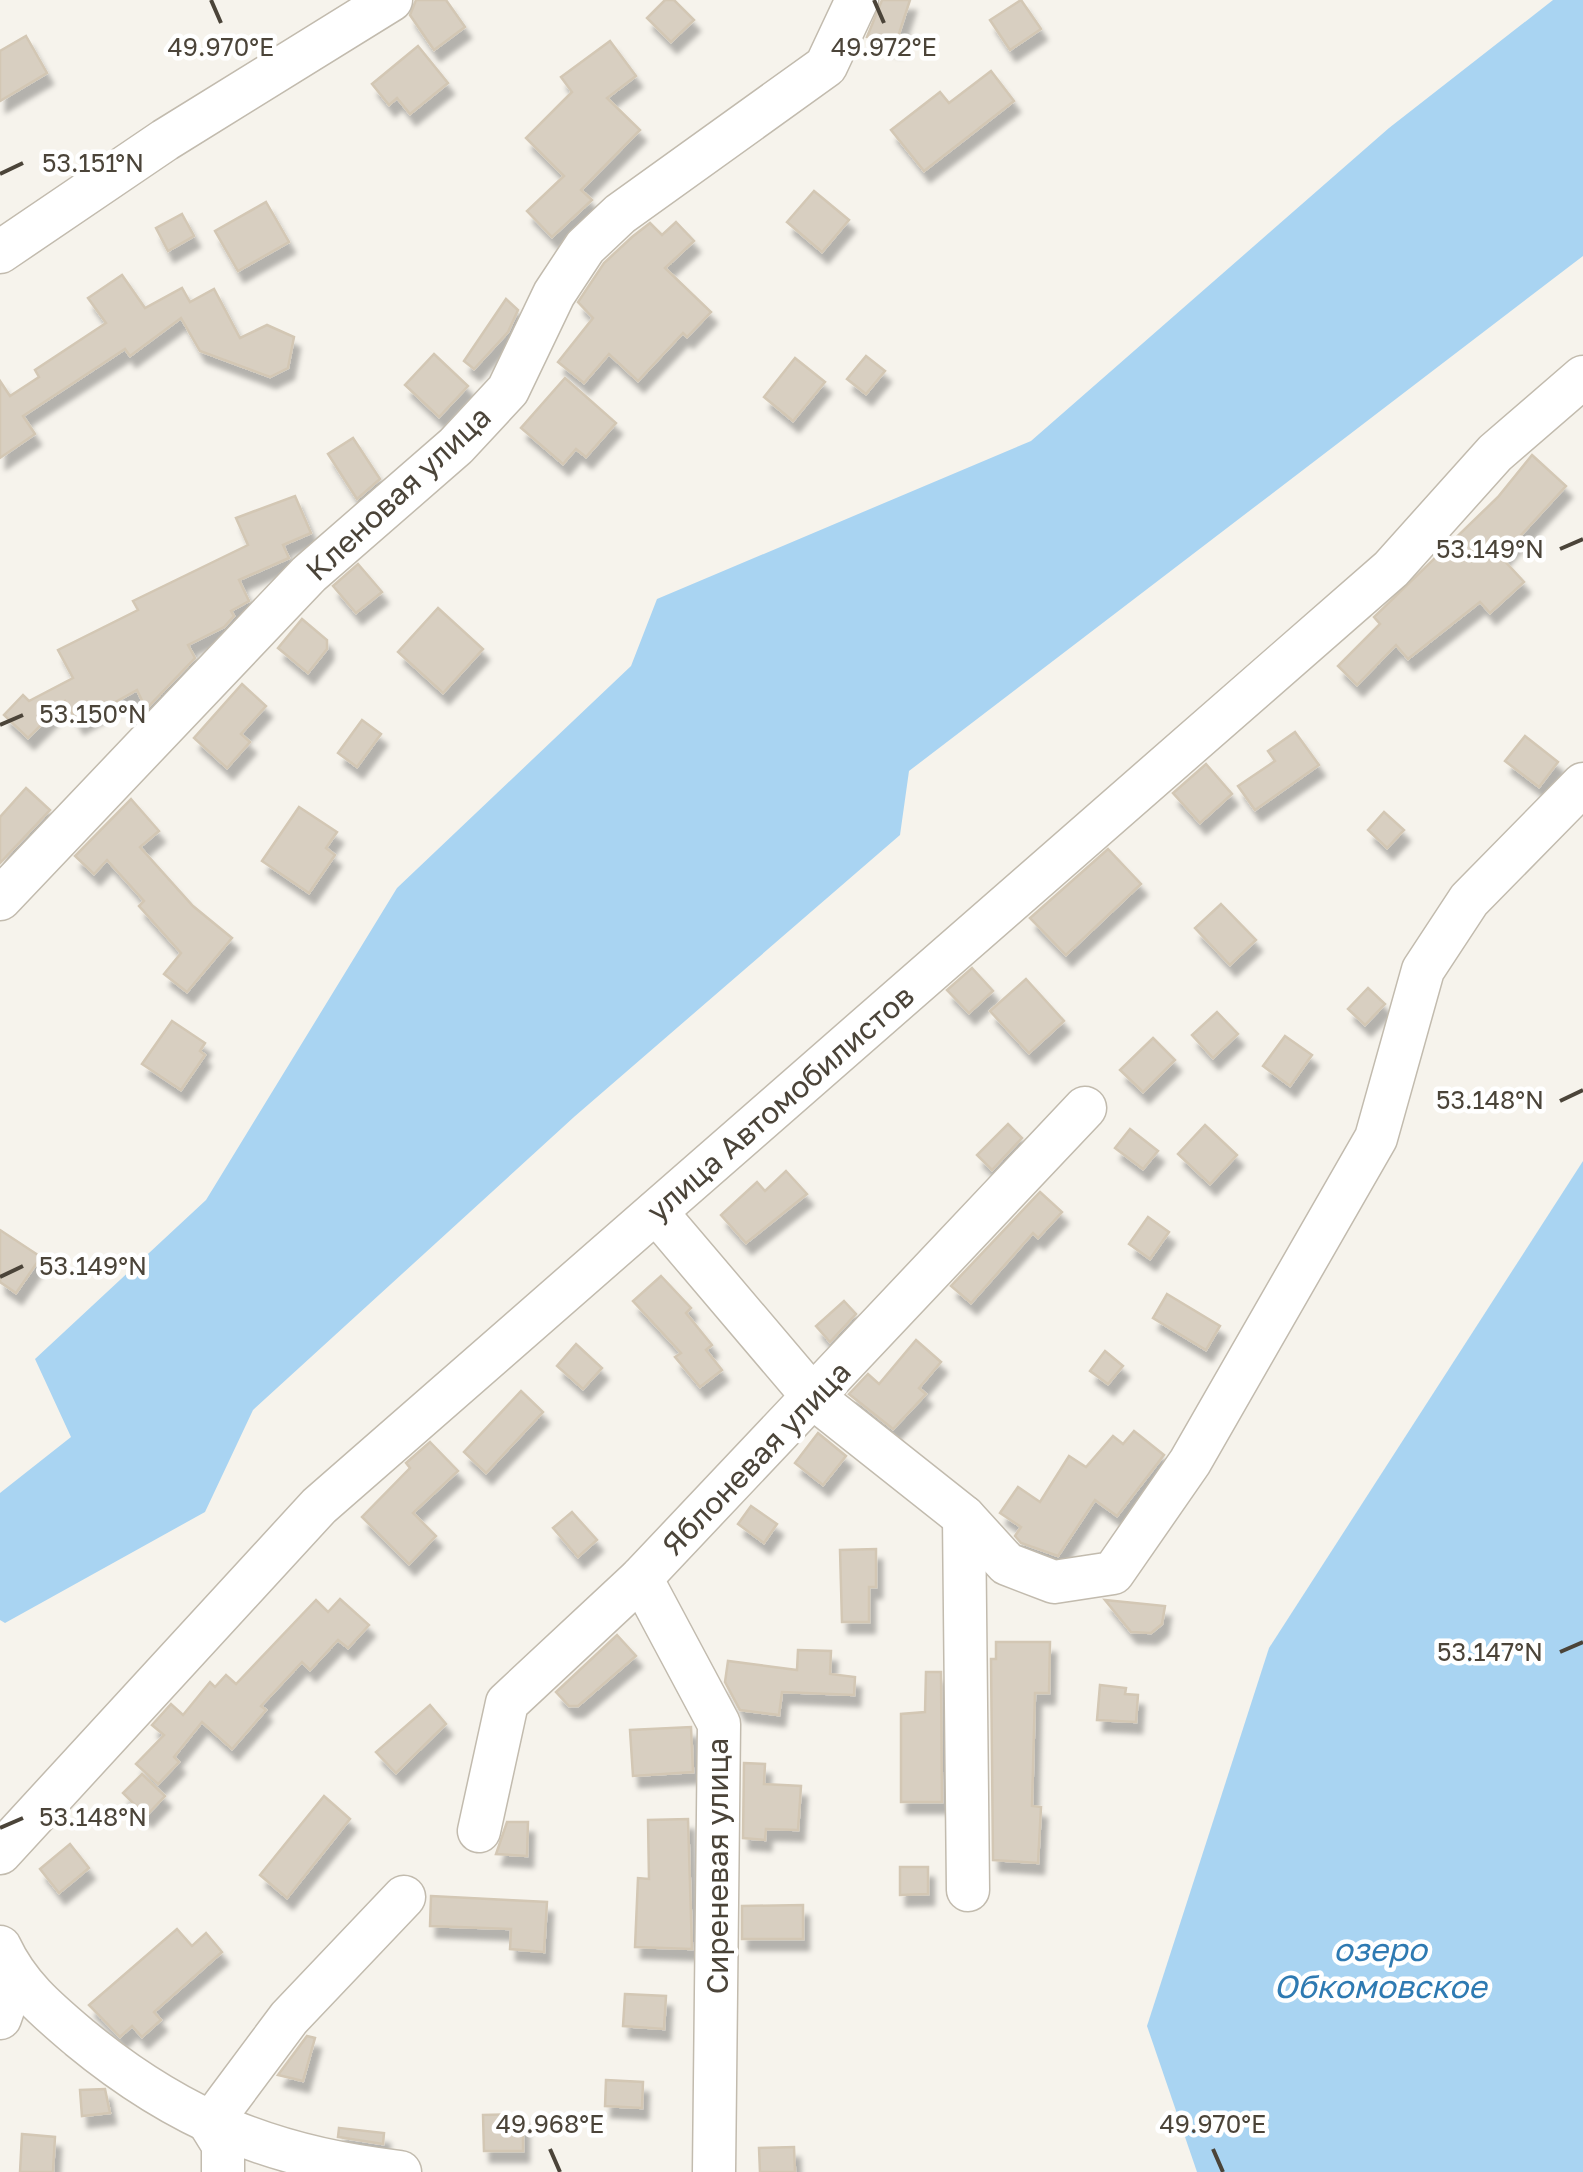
<svg xmlns="http://www.w3.org/2000/svg" width="1583" height="2172" viewBox="0 0 1583 2172" font-family="'Golos Text',sans-serif">
<style>
.water{fill:#a9d4f2}
.building{fill:#d8cfc1;stroke:#d3c7b4;stroke-width:2.5;filter:url(#shadow)}
.lines{fill:none;stroke-linecap:round;stroke-linejoin:round}
.minor-casing{stroke:#c2bbae;stroke-width:45}
.minor{stroke:#fff;stroke-width:42}
.ticks{fill:none;stroke:#4b4439;stroke-width:4}
.labels{text-anchor:middle;dominant-baseline:central;stroke-width:9;stroke-linejoin:round;paint-order:stroke}
.street-label{font-size:30px;fill:#4b4439;stroke:#fff}
.water-label{font-size:32px;font-style:italic;fill:#2e7ab2;stroke:#fff}
.ticks-label{font-size:25px;text-anchor:middle;fill:#4b4439;stroke:#fff;stroke-width:9;stroke-linejoin:round;paint-order:stroke}
</style>
<defs>
<filter id="shadow"><feDropShadow dx="6" dy="11" stdDeviation="2.5" flood-color="#0004"/></filter>
</defs>
<rect width="100%" height="100%" fill="#f6f3ec"/>
<g class="water">
<path d="M1553,0H1583V256L909,771L900,835L574,1117L253,1410L205,1512L5,1623L0,1620V1493L71,1437L35,1359L206,1200L397,888L631,666L657,599L1031,441L1389,128Z"/>
<path d="M1583,1161V2172H1197L1147,2026L1269,1648Z"/>
</g>
<g class="building">
<path d="M416,0H446L465,27L434,50L410,15Z"/>
<path d="M665,0H674L694,20L671,42L647,18Z"/>
<path d="M882,0H910L895,46L867,37Z"/>
<path d="M1021,0L1041,29L1010,50L990,20Z"/>
<path d="M26,36L47,73L0,101V51Z"/>
<path d="M610,41L636,76L607,98L640,130L581,190L592,200L552,237L527,211L564,176L526,138L572,92L561,77Z"/>
<path d="M418,46L448,83L410,114L397,98L389,105L372,84Z"/>
<path d="M991,71L1014,101L924,171L891,130L940,92L949,103Z"/>
<path d="M814,191L849,220L822,252L787,222Z"/>
<path d="M266,202L289,242L238,271L215,231Z"/>
<path d="M182,214L194,236L168,251L156,228Z"/>
<path d="M676,222L694,241L665,268L711,312L687,337L683,333L638,381L609,354L584,383L558,362L593,318L578,302L604,263L632,237L650,223L662,235Z"/>
<path d="M122,275L145,308L182,288L190,302L214,289L240,338L267,325L294,337L288,368L270,377L200,351L181,318L130,356L125,349L23,416L35,434L0,458V381L10,396L39,377L35,370L106,323L88,298Z"/>
<path d="M506,299L518,310L508,332L474,369L464,361Z"/>
<path d="M434,354L468,386L439,417L405,385Z"/>
<path d="M866,356L885,371L866,394L847,379Z"/>
<path d="M795,358L825,382L793,421L764,397Z"/>
<path d="M565,378L616,423L586,457L576,449L563,464L521,428Z"/>
<path d="M353,438L380,479L357,499L328,454Z"/>
<path d="M1532,455L1566,486L1501,557L1524,582L1490,613L1480,602L1408,659L1396,645L1357,685L1338,666L1380,624L1374,617L1498,497Z"/>
<path d="M295,496L311,533L283,545L289,558L239,580L249,601L231,611L234,616L224,627L188,645L195,658L146,709L137,690L78,723L65,701L28,738L4,715L23,695L29,701L73,678L58,650L138,610L133,601L248,545L236,518Z"/>
<path d="M358,564L382,592L356,613L333,586Z"/>
<path d="M438,608L483,649L443,693L398,652Z"/>
<path d="M302,619L327,640V649L308,673L278,648Z"/>
<path d="M242,684L266,706L241,734L250,742L227,768L194,738Z"/>
<path d="M362,720L381,734L357,767L338,753Z"/>
<path d="M1295,732L1319,765L1255,810L1238,786L1275,761L1268,751Z"/>
<path d="M1525,736L1558,762L1539,787L1505,761Z"/>
<path d="M1206,764L1232,794L1200,823L1173,793Z"/>
<path d="M26,788L50,810L0,863V817Z"/>
<path d="M131,799L159,831L140,847L193,906L232,938L187,992L164,974L181,953L139,906L144,901L107,860L94,874L75,856Z"/>
<path d="M299,807L337,832L326,848L335,855L309,893L262,861Z"/>
<path d="M1384,812L1404,830L1387,848L1368,830Z"/>
<path d="M1108,849L1141,884L1066,955L1030,918Z"/>
<path d="M1221,904L1256,940L1230,965L1195,928Z"/>
<path d="M972,968L993,991L969,1013L947,990Z"/>
<path d="M1026,979L1064,1021L1029,1053L990,1011Z"/>
<path d="M1368,988L1385,1004L1365,1025L1348,1009Z"/>
<path d="M1217,1012L1238,1034L1213,1058L1192,1035Z"/>
<path d="M172,1021L205,1043L200,1051L205,1055L181,1090L142,1064Z"/>
<path d="M1285,1036L1312,1055L1290,1086L1263,1066Z"/>
<path d="M1153,1038L1175,1060L1143,1092L1120,1070Z"/>
<path d="M1008,1124L1022,1138L992,1170L977,1155Z"/>
<path d="M1205,1125L1237,1155L1210,1184L1178,1154Z"/>
<path d="M1130,1129L1158,1151L1143,1169L1115,1148Z"/>
<path d="M786,1171L807,1194L746,1243L721,1215L757,1182L765,1191Z"/>
<path d="M1040,1192L1062,1212L1038,1238L1033,1233L971,1303L951,1286Z"/>
<path d="M1148,1217L1169,1232L1150,1259L1129,1244Z"/>
<path d="M0,1230L41,1257L16,1293L0,1282Z"/>
<path d="M661,1276L691,1308L686,1313L712,1345L706,1350L722,1370L700,1387L675,1357L681,1353L633,1301Z"/>
<path d="M1167,1294L1220,1326L1206,1350L1153,1318Z"/>
<path d="M844,1301L856,1314L830,1342L816,1326Z"/>
<path d="M916,1340L941,1362L919,1388L926,1394L893,1429L849,1394L868,1374L879,1384Z"/>
<path d="M576,1344L602,1368L583,1389L557,1366Z"/>
<path d="M1105,1351L1123,1366L1108,1384L1090,1371Z"/>
<path d="M521,1391L543,1412L486,1473L464,1452Z"/>
<path d="M1134,1431L1164,1455L1117,1516L1095,1500L1058,1556L1021,1543L1015,1536L1021,1527L1000,1513L1018,1487L1040,1502L1069,1456L1086,1467L1113,1436L1123,1444Z"/>
<path d="M818,1433L846,1456L823,1485L795,1463Z"/>
<path d="M430,1442L458,1471L413,1513L436,1536L409,1564L362,1517L410,1468L406,1463Z"/>
<path d="M751,1506L777,1524L764,1543L738,1524Z"/>
<path d="M572,1512L597,1540L578,1557L553,1528Z"/>
<path d="M876,1549V1587H869V1622H842L840,1550Z"/>
<path d="M340,1599L369,1625L348,1648L338,1640L310,1670L302,1662L261,1706L266,1710L232,1749L202,1722L174,1757L179,1762L158,1784L136,1764L164,1735L152,1725L171,1704L183,1715L210,1682L215,1687L226,1675L236,1684L316,1600L328,1612Z"/>
<path d="M1105,1600L1165,1606L1162,1624L1151,1633L1131,1632Z"/>
<path d="M617,1635L636,1656L578,1706H569L556,1692Z"/>
<path d="M996,1642H1050L1049,1693H1035L1032,1806L1041,1807L1038,1863L993,1860L991,1659H996Z"/>
<path d="M798,1650L831,1651L830,1674L855,1677L854,1695L782,1692L779,1715L740,1710L725,1682L728,1661L797,1670Z"/>
<path d="M926,1672H941L942,1802H901V1714L925,1712Z"/>
<path d="M1100,1685L1126,1688L1125,1694L1138,1695L1136,1722L1097,1720Z"/>
<path d="M430,1705L446,1724L396,1773L376,1752Z"/>
<path d="M691,1727L693,1772L633,1776L630,1730Z"/>
<path d="M744,1763L765,1764L764,1784L801,1786L798,1830L766,1829L765,1840L743,1838Z"/>
<path d="M142,1774L165,1796L146,1816L123,1793Z"/>
<path d="M324,1796L350,1819L287,1898L260,1875Z"/>
<path d="M688,1819L692,1949L635,1947L638,1878L649,1879L648,1820Z"/>
<path d="M507,1822H528L527,1856L496,1854Z"/>
<path d="M70,1844L89,1868L59,1893L40,1869Z"/>
<path d="M900,1867H928V1894L900,1895Z"/>
<path d="M431,1896L547,1902L544,1952L510,1949L511,1929L430,1926Z"/>
<path d="M803,1905V1939H742V1906Z"/>
<path d="M177,1929L192,1946L206,1933L222,1952L154,2012L161,2020L142,2037L132,2026L120,2037L89,2005Z"/>
<path d="M625,1994L666,1996L664,2029L623,2026Z"/>
<path d="M307,2036L315,2038L303,2081L278,2075Z"/>
<path d="M606,2080L643,2082L642,2108L605,2106Z"/>
<path d="M105,2089L110,2113L82,2116L80,2090Z"/>
<path d="M523,2114V2151H484L483,2115Z"/>
<path d="M339,2128L384,2133L383,2144L338,2137Z"/>
<path d="M22,2134L55,2137L53,2172H20Z"/>
<path d="M794,2147L795,2172H760L759,2148Z"/>
</g>
<g class="lines">
<defs>
<g id="minor">
<path d="M0,252L165,140L391,0"/>
<path d="M0,899L309,574L456,446L508,390L554,294L585,247L620,214L826,66L857,0"/>
<path d="M656,1212L814,1398L964,1517L1007,1564L1054,1582L1113,1573L1190,1462L1376,1138L1423,970L1469,900L1583,784"/>
<path d="M964,1517L968,1890"/>
<path d="M641,1578L719,1724L714,2172"/>
<path d="M479,1831L507,1703L641,1578L1085,1108"/>
<path d="M0,1853L319,1506L1391,569L1495,453L1583,377"/>
<path d="M0,1947C18,1986 47,2010 80,2038C178,2119 273,2158 400,2172"/>
<path d="M0,2018L14,1978"/>
<path d="M223,2172V2145L210,2124L289,2018L404,1897"/>
</g>
</defs>
<use href="#minor" class="minor-casing"/>
<use href="#minor" class="minor"/>
</g>
<path class="ticks" d="M211,0L221,23M874,0L884,23M0,174L23,163M1560,549L1583,539M0,725L23,715M1560,1101L1583,1090M0,1277L23,1266M1560,1652L1583,1642M0,1828L23,1818M550,2149L560,2172M1213,2149L1223,2172"/>
<g class="labels">
<g class="street-label">
<text transform="translate(398 493) rotate(-43)">Кленовая улица</text>
<text transform="translate(780 1103) rotate(-41)">улица Автомобилистов</text>
<text transform="translate(756 1458) rotate(-46)">Яблоневая улица</text>
<text transform="translate(717 1866) rotate(-90)">Сиреневая улица</text>
</g>
<g class="water-label">
<text x="1380" y="1949">озеро<tspan x="1380" dy="37">Обкомовское</tspan></text>
</g>
</g>
<g class="ticks-label">
<text x="221" y="56">49.970°E</text>
<text x="884" y="56">49.972°E</text>
<text x="93" y="172">53.151°N</text>
<text x="1490" y="558">53.149°N</text>
<text x="93" y="723">53.150°N</text>
<text x="1490" y="1109">53.148°N</text>
<text x="93" y="1275">53.149°N</text>
<text x="1490" y="1661">53.147°N</text>
<text x="93" y="1826">53.148°N</text>
<text x="1213" y="2133">49.970°E</text>
<text x="550" y="2133">49.968°E</text>
</g>
</svg>
